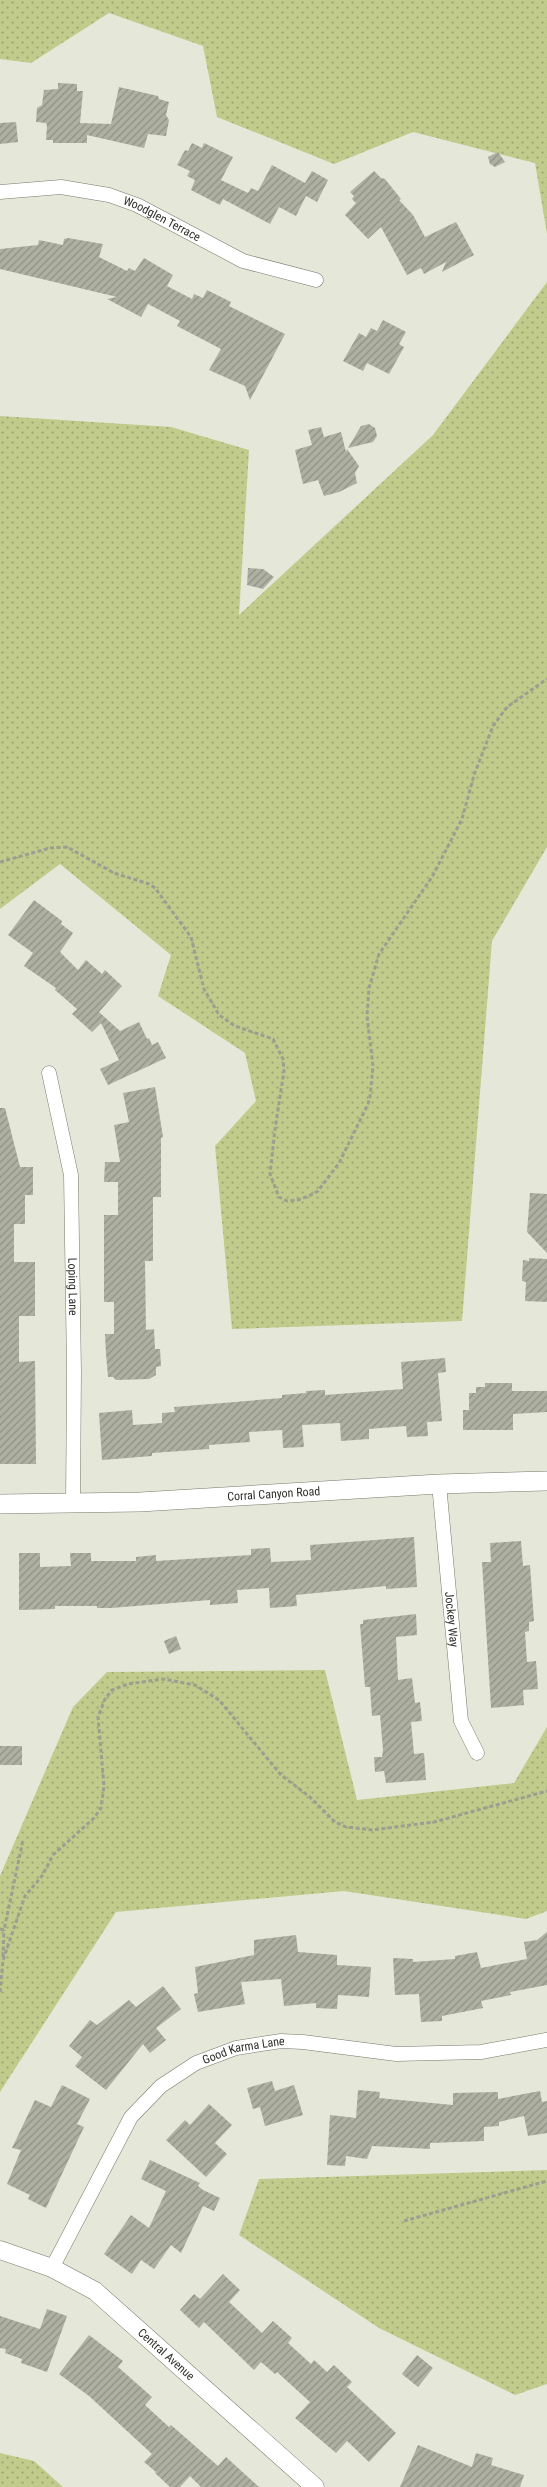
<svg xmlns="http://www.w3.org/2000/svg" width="547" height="2487" viewBox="0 0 547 2487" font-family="'Roboto Condensed',sans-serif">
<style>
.park{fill:url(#park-dots)}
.building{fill:url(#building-hatch)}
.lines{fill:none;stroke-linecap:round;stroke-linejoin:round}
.minor-casing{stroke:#76786a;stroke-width:15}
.tertiary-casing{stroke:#76786a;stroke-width:19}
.secondary-casing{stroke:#76786a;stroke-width:20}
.path{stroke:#9c9e92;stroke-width:3;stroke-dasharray:4 2.5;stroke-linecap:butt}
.minor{stroke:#fff;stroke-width:14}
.tertiary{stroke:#fff;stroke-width:18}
.secondary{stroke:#fff;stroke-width:19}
.labels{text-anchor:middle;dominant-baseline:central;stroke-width:4;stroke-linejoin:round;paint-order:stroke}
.street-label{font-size:12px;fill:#2f302a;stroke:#fff}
</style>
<defs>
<pattern id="park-dots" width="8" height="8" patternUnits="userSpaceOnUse" patternTransform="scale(1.25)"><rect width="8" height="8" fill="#c1cb8b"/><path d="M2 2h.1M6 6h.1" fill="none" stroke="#9da572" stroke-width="1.8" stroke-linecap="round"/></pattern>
<pattern id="building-hatch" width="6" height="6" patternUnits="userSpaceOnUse" patternTransform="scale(1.25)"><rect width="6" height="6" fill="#aeb1a2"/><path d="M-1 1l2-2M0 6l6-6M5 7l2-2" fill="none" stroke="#8e9084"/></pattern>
</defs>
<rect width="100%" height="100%" fill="#e5e8d8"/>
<g class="park">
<path d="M0,0H547V234L535,163L413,132L334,164L217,117L203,46L109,13L31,63L0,59Z"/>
<path d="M547,282V847L492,941L462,1321L232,1329L215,1146L256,1101L245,1053L158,996L171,955L60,864L0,909V416L171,427L249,450L239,615L433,435Z"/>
<path d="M325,1670L357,1800L514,1783L547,1727V1911L526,1919L344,1891L116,1912L0,2092V1876L73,1707L107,1672Z"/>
<path d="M547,2170V2384L515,2395L379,2328L239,2235L259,2179Z"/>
<path d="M0,2453L34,2461L63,2487H0Z"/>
</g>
<g class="building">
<path d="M58,83L77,84V91H83L80,123L111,124L119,87L158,96L159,99L169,102L166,115L169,120L166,136L148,134L144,148L87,135V143H53V140H46L47,126L46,123L36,122L37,108L42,105L44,90L58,89Z"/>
<path d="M16,122L18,142L0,144V123Z"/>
<path d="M192,143L202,148L204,143L233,157L221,180L248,193L251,188L258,191L272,165L305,183L312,171L328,180L317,202L306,196L296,216L279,207L270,224L223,199L220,205L191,190L195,180L187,176L190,171L177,165L185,150L188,151Z"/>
<path d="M498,152L505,162L495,167L490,164L488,157Z"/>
<path d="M374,171L381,178L385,179L401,199L399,200L413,215L425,237L456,222L474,255L442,272L446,262L424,274L421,268L407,275L381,227L368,239L345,215L356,203L352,199L354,196L350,192Z"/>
<path d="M68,238L103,244L99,257L127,271L129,268L135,271L144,258L173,275L167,286L192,299L194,294L203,298L207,290L231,302L229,306L285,334L250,400L245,386L209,370L221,349L177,326L180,321L148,304L141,317L107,299L117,297L0,269V249L38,245L39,240L63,245L64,239Z"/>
<path d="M383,320L406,332L399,344L404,347L389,374L367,363L363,371L343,361L359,333L366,337L371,328L377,331Z"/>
<path d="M369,424L375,428L377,436L373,442L348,448L361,426Z"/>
<path d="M321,427L324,437L341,432L346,452L347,449L359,466L355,473L357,483L339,492L324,496L318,480L303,484L295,450L312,445L308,430Z"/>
<path d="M248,568L263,569L274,577L263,589L247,585Z"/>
<path d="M34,900L62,921L61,924L73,933L60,952L78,970L86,960L102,974L105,970L122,986L99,1012L120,1031L139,1022L147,1039L149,1038L152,1045L158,1042L166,1058L108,1085L100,1069L119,1060L101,1023L92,1032L72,1014L77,1009L55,990L56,988L24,966L33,953L8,935Z"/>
<path d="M155,1087L163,1137L161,1138V1197H153V1261H145L146,1330L154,1329L155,1349H160L161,1366L156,1367V1375L149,1379L116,1380L113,1377H108L106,1354L105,1334H114V1302H104V1215H118V1182H104L105,1162H120L114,1125L129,1122L123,1093Z"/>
<path d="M0,1108H5L20,1167H33V1195H25V1224H14V1262H35V1316H19V1362L35,1361L36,1464H0Z"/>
<path d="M530,1193L547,1194V1253L527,1232Z"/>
<path d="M529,1258L547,1259V1302L525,1301L526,1282L522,1281L523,1260L529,1261Z"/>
<path d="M445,1358L446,1372L438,1373L442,1421L427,1422L428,1436L407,1437L406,1426L369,1429V1439L341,1441L340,1423L302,1425L304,1447L283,1448L282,1430L249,1432L250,1442L209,1445V1449L152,1453V1456L102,1460L99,1413L132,1410L133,1425L162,1423V1413L175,1412L174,1407L282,1398V1395L306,1393V1391L325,1390V1395L403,1389L401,1362Z"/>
<path d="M485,1383H512V1391H547V1412L513,1414V1430H463V1410H469V1393H476V1387H485Z"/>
<path d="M414,1537L417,1587L386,1589V1586L296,1595L297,1606L270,1608L269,1588L237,1590L238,1603L210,1605V1600L111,1608H97V1606H55V1609L19,1610V1553H40V1567L71,1566L70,1553H91V1561H136V1557L156,1555V1561L251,1555V1549L270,1548L271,1562L311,1560L310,1545Z"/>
<path d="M521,1541L523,1566L530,1565L534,1621L529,1622V1631L525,1632L527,1662L536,1661L538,1689L523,1690L524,1705L491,1708L482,1562H491L490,1543Z"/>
<path d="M416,1614L417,1635L396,1637L398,1680L412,1678L415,1703L420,1702L422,1721L411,1722L414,1754L424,1753L426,1780L386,1783L384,1771L375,1772L374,1757H382L383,1750L380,1715L372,1716L370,1687H365L360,1624H363V1620Z"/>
<path d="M176,1636L181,1649L169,1654L164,1641Z"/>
<rect x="0" y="1746" width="22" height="19"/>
<path d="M547,1932V1985L510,1992L511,1995L481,2001L483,2008L442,2016V2021L421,2022L419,1994L395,1995L393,1958L413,1959V1962L455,1959V1956L477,1952L481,1968L527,1959L524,1942L537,1940Z"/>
<path d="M296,1935L298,1952L337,1955V1965L371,1967L369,1997L338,1995L337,2009L316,2008V2003L284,2006L281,1979L241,1982L245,2004L198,2012L194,1994L198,1993L195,1967L254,1955V1940Z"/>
<path d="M163,1986L181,2009L156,2028L166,2040L150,2053L143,2044L106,2090L75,2066L82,2057L69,2046L90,2020L97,2025L129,2000L136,2007Z"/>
<path d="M272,2081L275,2091L294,2085L303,2115L265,2126L260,2107L253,2109L247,2088Z"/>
<path d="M62,2085L90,2099L77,2124L84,2127L46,2208L28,2199L30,2195L7,2184L21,2150L12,2148L35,2100L51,2107Z"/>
<path d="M358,2090L380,2092L379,2098L453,2105V2093L498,2092V2099L540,2091L542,2102L547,2101V2133L528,2136L524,2116L499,2122V2126L484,2127V2141L430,2143V2149L372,2146L367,2159L346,2156L345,2166L327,2165L330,2115L356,2118Z"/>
<path d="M209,2104L232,2125L215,2143L227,2154L206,2177L166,2140L185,2120L190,2125Z"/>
<path d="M150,2160L200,2183L198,2186L203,2190L220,2198L214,2211L203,2206L181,2253L171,2245L154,2269L141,2260L132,2274L104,2254L131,2215L149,2228L166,2191L141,2179Z"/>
<path d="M223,2274L240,2290L229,2302L262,2333L273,2321L292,2338L288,2343L311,2364L314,2360L327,2372L334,2365L352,2382L347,2387L396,2433L369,2462L347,2441L336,2453L295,2418L310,2402L277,2372L275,2374L261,2362L254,2370L204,2322L199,2328L180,2310L194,2294L200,2299Z"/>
<path d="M47,2309L67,2316L47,2372L21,2363L22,2359L5,2353L6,2349L0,2348V2316L40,2329Z"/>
<path d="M89,2335L123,2361L118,2367L152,2397L145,2405L169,2427L171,2425L218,2466L226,2457L259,2487H201L190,2476L180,2487H170L155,2473L156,2472L144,2462L152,2454L89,2396L59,2374Z"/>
<path d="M417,2355L433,2368L418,2387L402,2374Z"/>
<path d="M418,2445L472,2467L476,2453L493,2458L491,2465L524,2475L520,2487H400Z"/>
</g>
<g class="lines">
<defs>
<g id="minor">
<path id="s1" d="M0,192L61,187L109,195L137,205L243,261L316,280"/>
<path id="s2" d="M49,1073L71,1175L74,1371L73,1503"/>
<path id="s3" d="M439,1484L461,1721L477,1753"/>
<path id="s4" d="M52,2268L131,2117L161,2086L196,2063L236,2048L281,2041L303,2042L396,2054L481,2052L546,2040"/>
</g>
<g id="tertiary">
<path id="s5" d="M0,2250L52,2268L95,2291L315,2487"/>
</g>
<g id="secondary">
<path id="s6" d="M0,1504L140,1502L439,1484L547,1481"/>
</g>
</defs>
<use href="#minor" class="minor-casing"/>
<use href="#tertiary" class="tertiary-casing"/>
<use href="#secondary" class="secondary-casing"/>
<g class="path">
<path d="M0,862L50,848L67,847L114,873L149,884L155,888L191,937L204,989L219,1015L235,1026L273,1039L283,1059L284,1071L275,1129L270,1174L279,1197L287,1201L298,1200L311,1195L318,1191L339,1163L368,1104L370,1097L373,1066L367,1016L369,988L379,954L432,877L462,819L474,775L493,726L507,707L547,679"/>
<path d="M0,1929L4,1930L23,1840"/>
<path d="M3,1957L4,1930"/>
<path d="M0,1992L3,1960L25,1896L42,1876L53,1855L94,1818L101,1808L104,1786L98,1717L105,1699L112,1690L128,1684L163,1679L195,1685L219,1700L281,1775L310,1797L335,1822L346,1827L372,1830L434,1822L547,1791"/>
<path d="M404,2221L547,2181"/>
</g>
<use href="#minor" class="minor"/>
<use href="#tertiary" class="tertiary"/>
<use href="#secondary" class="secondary"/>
</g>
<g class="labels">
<g class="street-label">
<text stroke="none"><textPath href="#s1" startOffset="168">Woodglen Terrace</textPath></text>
<text stroke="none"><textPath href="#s2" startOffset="216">Loping Lane</textPath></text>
<text stroke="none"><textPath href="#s6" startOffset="274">Corral Canyon Road</textPath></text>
<text stroke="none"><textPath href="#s3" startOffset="136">Jockey Way</textPath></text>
<text stroke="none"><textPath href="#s4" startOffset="305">Good Karma Lane</textPath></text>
<text stroke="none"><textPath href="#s5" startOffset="199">Central Avenue</textPath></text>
</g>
</g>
</svg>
